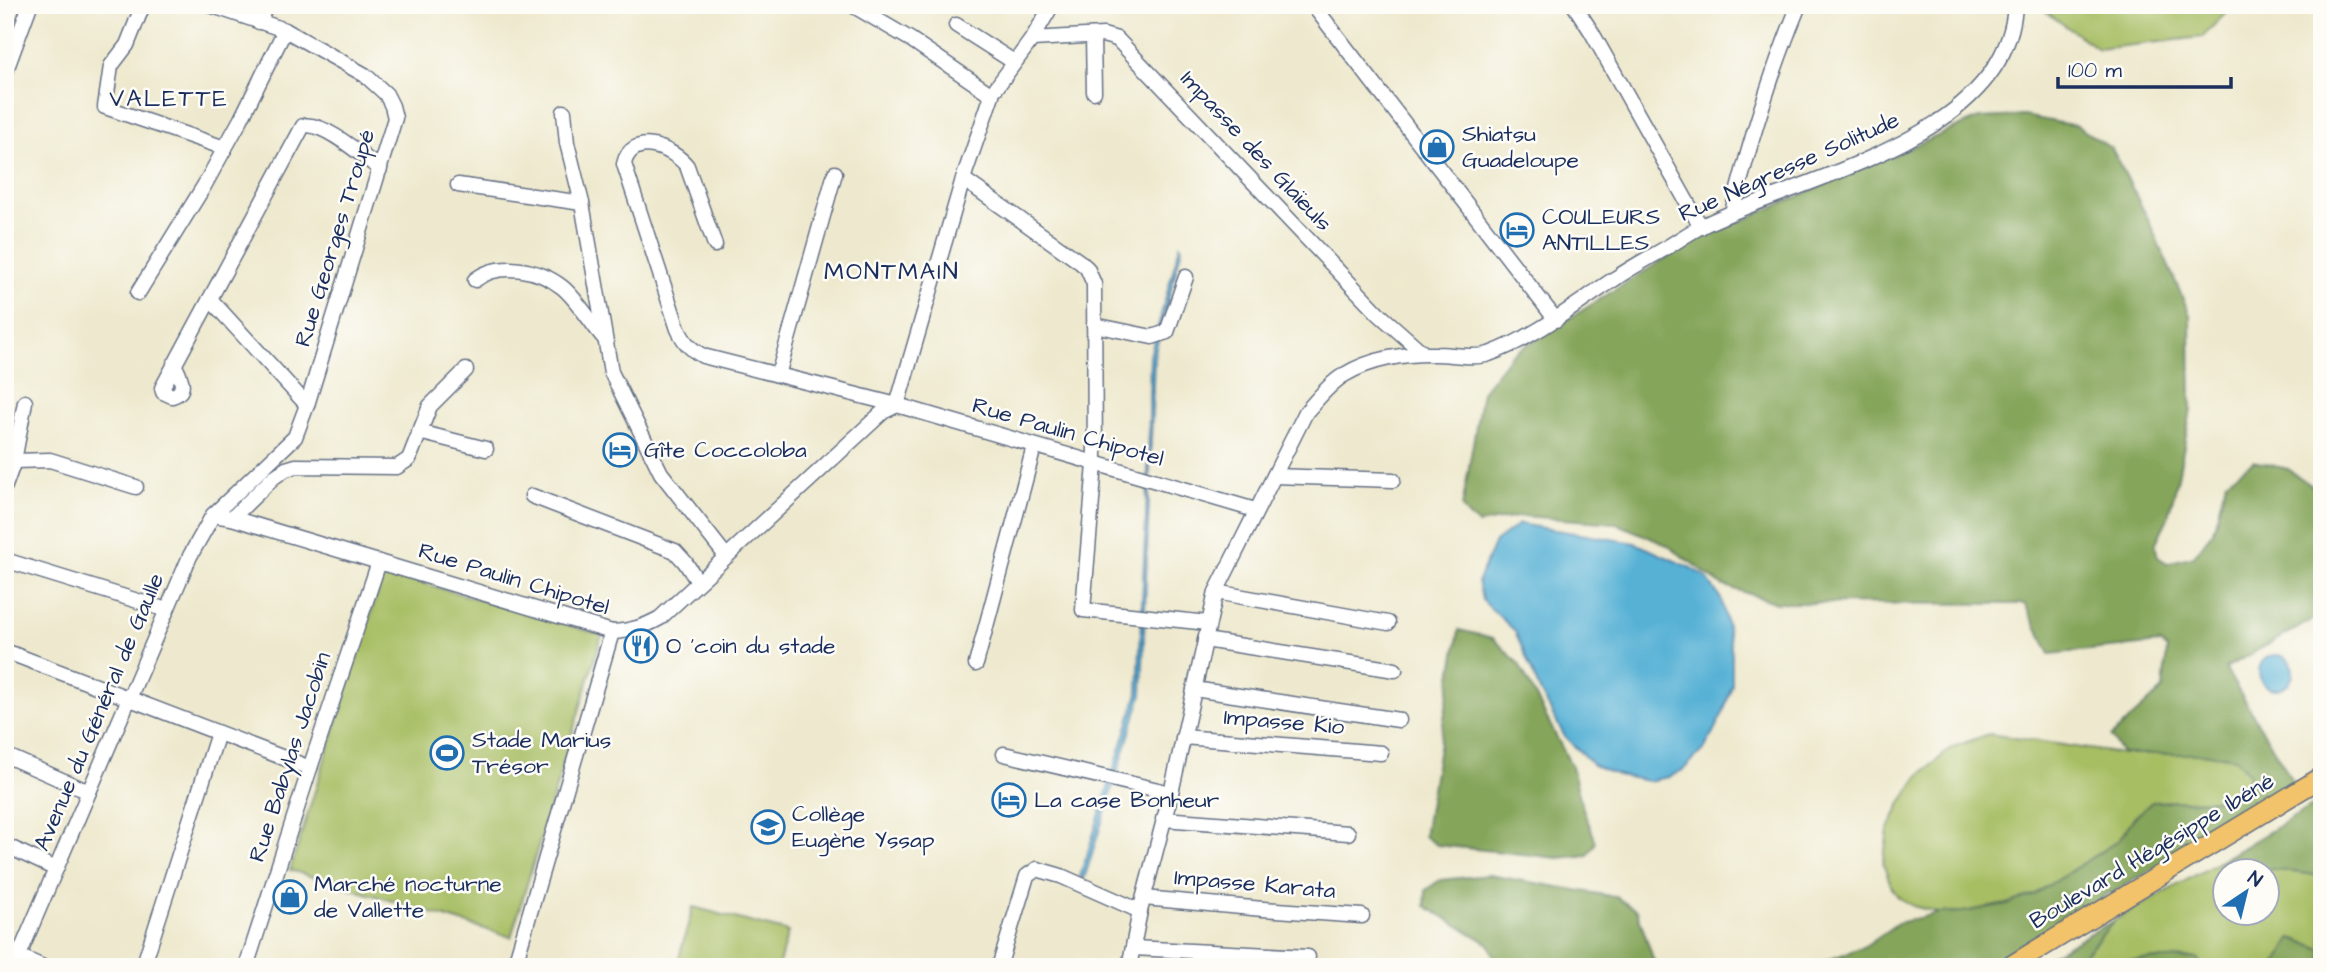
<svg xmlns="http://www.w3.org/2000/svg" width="2327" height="972" viewBox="0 0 2327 972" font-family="'Architects Daughter',sans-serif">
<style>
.green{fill:#a7be64;stroke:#617661;stroke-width:2;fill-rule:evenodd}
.forest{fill:#85a55a;stroke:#506a5c;stroke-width:2}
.water{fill:#57b1d5;stroke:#39709a;stroke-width:2}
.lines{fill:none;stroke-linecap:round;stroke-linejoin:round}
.minor-casing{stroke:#657085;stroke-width:17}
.major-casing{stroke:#657085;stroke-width:22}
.minor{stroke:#fff;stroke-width:14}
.major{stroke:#f2c36a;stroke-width:19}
.labels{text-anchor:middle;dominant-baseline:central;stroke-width:5;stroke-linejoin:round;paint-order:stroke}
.poi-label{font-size:23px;fill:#1b2f5e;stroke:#fdfcf7;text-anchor:start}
.street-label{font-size:23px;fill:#1b2f5e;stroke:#fdfcf7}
.neighbourhood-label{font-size:24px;letter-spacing:2px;fill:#1b2f5e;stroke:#fdfcf7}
</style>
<rect width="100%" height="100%" fill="#fdfcf7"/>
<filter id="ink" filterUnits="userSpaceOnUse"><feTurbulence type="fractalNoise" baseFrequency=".0143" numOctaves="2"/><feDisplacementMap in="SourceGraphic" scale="14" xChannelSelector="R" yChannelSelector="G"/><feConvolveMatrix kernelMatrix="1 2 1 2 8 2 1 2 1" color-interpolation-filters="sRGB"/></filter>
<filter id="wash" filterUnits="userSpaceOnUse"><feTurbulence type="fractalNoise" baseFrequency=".00686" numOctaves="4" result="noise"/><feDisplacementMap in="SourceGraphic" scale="28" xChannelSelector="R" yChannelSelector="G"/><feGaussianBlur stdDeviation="1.57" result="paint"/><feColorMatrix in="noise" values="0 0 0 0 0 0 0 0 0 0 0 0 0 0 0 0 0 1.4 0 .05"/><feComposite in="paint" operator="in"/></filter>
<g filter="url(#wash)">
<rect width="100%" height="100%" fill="#eee9ce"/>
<g class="green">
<path d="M2045,5H2234L2202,37L2098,49L2046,12Z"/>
<path d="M384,572L602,635L511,937L290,870Z"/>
<path d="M1989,734L2123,754H2209L2236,758L2249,774L2248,786L2222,800L2152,802L2134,818L2119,840L2035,894L2007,904L1963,912L1939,913L1913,906L1899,898L1892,888L1883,864L1888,831L1902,801L1921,774L1953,747Z"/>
<path d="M2219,862L2322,876V949L2292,938L2274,967H2203L2197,958L2107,961L2103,967H2073L2115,920ZM2226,870H2268V912H2226Z"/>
<path d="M693,907L788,932L778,967L677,965Z"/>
</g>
<g class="forest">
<path d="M2024,116L2077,126L2112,149L2147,217L2190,315L2191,410L2176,487L2167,520L2155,544L2158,557L2167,563L2194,556L2213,531L2226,481L2254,461L2288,469L2322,493V615L2225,668L2294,783L2236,822L1981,967H1810L1865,946L1898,923L1939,913L1963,912L2007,904L2035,894L2119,840L2134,818L2152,802L2222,800L2247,786L2249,774L2235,758L2209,754H2123L2111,737L2163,689L2167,649L2160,643L2050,654L2025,604L1777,603L1722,585L1667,545L1616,523L1522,516L1478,524L1469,517L1462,507L1482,392L1511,355L1690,243L1979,118Z"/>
<path d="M1459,630L1493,638L1519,664L1572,767L1582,806L1596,842L1588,855L1558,858L1437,845L1424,836Z"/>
<path d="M2322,800V876L2219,862Z"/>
<path d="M1489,875L1616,897L1637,911L1656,967H1498L1489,944L1425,906L1426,890L1440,880Z"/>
<path d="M2115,920L2073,967H2029Z"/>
<path d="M2292,938L2322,949V967H2274Z"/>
<path d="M2197,958L2203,967H2103L2107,961Z"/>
</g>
<g class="water">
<path d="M1180,245L1182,247L1154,356L1142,694L1084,879L1080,877L1138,693L1148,472L1150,356Z"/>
<path d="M1519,524L1635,543L1691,568L1706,577L1721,599L1726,620L1732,654V685L1723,713L1705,748L1683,770L1669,777L1648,781L1617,775L1593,765L1565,737L1541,693L1515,631L1482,600L1478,581L1495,542Z"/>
<circle cx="2276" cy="672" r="17"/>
</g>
</g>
<g filter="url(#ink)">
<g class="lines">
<defs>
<g id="minor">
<path d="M143,5L127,45L111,66L105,107L225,148"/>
<path d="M852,5L910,39L992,95L963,179L897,405"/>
<path d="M1313,5L1556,320"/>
<path d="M1574,5L1591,31L1701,227"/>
<path d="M259,22L266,5"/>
<path d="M956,25L1014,62"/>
<path d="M1093,36L1094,92"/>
<path d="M1032,39L1103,35L1117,39L1379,314L1423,353"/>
<path d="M5,73L30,5"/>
<path d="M996,88L1032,39L1052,5"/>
<path d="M564,112L567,143L582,203L611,372L661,473L726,556"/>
<path d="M963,179L1080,262L1087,268L1094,284L1095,464L1083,610L1208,623"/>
<path d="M458,185L582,203"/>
<path d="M1732,212C1751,139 1770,75 1799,5"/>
<path d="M715,245L687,166C672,147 631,132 624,164L678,329C684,342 690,349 703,356L897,405L1255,510"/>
<path d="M475,280C499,261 539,269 562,287C578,300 590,322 604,338"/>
<path d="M138,293L204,186L241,119L285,30"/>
<path d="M210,299L307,405"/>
<path d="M1094,325L1152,337L1167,332L1186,277"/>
<path d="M174,364C180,376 189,391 172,396L163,392L162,388L303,126C322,120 364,157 380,169"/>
<path d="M778,375L835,173"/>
<path d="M419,432L486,449"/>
<path d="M14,461L50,460L136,487"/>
<path d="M1274,476L1393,480"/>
<path d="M5,486L14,461L25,402"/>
<path d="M532,496L675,551L685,562L698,582"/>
<path d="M213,515L232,518L612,632C631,631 644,627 660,618L883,412L897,405"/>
<path d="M232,518L274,477L286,469L296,466L397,467L409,459L430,406L466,370"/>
<path d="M5,560L167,610"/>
<path d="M1216,592L1388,623"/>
<path d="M1205,640L1395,670"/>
<path d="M5,651L310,768"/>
<path d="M976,664L1034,447"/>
<path d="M1194,689L1399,720"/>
<path d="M1183,737L1381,753"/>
<path d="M1004,754L1171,793"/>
<path d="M5,755L89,792"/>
<path d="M1163,819L1348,833"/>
<path d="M5,845L56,869"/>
<path d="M1144,898L1263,909L1362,916"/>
<path d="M1133,948L1308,957"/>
<path d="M5,950L43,967"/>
<path d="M14,967L190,556L213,515L295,437L307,405L395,118L392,106L386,94L365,75L285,30L210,5"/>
<path d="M143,967L218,733"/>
<path d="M246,967L310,768L379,562"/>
<path d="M514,967L612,632"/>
<path d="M999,967L1027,876L1037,869L1061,876L1140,911"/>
<path d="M1129,967L1140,911L1171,793L1216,592L1306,412C1317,400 1329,384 1344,375C1370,359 1406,353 1436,354C1451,354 1474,359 1489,354C1536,337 1574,305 1616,278C1632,267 1649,258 1666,248C1678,241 1690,232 1702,226C1799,177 2008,140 2015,5"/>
</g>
<path id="major" d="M2009,967L2322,777"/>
</defs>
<use href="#minor" class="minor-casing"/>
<use href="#major" class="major-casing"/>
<use href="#minor" class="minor"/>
<use href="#major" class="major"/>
</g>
</g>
<defs>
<symbol id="shop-ring" viewBox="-11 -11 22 22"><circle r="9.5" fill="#fdfcf7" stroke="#1f6fb2" stroke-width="1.5"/><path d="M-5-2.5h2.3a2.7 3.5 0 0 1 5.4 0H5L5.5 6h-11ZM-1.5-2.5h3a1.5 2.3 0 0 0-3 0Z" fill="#1f6fb2"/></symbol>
<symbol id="hotel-ring" viewBox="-11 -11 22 22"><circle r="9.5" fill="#fdfcf7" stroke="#1f6fb2" stroke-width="1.5"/><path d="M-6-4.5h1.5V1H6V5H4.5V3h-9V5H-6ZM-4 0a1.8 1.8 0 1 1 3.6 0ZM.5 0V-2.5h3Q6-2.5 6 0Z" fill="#1f6fb2"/></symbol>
<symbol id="restaurant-ring" viewBox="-11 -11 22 22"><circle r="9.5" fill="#fdfcf7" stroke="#1f6fb2" stroke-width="1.5"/><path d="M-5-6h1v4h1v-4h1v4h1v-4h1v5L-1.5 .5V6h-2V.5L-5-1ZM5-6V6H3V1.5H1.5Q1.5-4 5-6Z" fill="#1f6fb2"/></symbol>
<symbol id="stadium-ring" viewBox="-11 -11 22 22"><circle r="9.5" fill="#fdfcf7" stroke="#1f6fb2" stroke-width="1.5"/><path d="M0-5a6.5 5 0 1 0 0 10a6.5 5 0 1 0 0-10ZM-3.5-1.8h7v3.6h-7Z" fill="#1f6fb2"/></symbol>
<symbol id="school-ring" viewBox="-11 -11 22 22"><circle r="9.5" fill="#fdfcf7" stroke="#1f6fb2" stroke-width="1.5"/><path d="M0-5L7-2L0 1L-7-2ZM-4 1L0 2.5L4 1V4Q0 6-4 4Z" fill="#1f6fb2"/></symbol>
</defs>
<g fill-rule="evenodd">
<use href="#shop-ring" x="1418" y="128" width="38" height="38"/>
<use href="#hotel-ring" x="1498" y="211" width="38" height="38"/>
<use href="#hotel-ring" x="601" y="431" width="38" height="38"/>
<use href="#restaurant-ring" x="622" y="627" width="38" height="38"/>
<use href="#stadium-ring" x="428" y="734" width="38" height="38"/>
<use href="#hotel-ring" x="990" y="781" width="38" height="38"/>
<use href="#school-ring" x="749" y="808" width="38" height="38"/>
<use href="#shop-ring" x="271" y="878" width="38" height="38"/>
</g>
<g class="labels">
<g class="poi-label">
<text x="1462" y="134">Shiatsu<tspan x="1462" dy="26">Guadeloupe</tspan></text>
<text x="1542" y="217">COULEURS<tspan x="1542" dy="26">ANTILLES</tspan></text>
<text x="644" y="450">Gîte Coccoloba</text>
<text x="666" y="646">O 'coin du stade</text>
<text x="472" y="740">Stade Marius<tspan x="472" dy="26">Trésor</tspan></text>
<text x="1034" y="800">La case Bonheur</text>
<text x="792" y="814">Collège<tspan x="792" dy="26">Eugène Yssap</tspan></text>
<text x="314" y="884">Marché nocturne<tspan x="314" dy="26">de Vallette</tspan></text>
</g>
<g class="street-label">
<text transform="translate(1256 151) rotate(47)">Impasse des Glaïeuls</text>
<text transform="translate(1789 167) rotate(-24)">Rue Négresse Solitude</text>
<text transform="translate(335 238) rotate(-73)">Rue Georges Troupé</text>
<text transform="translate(1068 432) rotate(16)">Rue Paulin Chipotel</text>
<text transform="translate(514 579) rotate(17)">Rue Paulin Chipotel</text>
<text transform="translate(99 712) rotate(-67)">Avenue du Général de Gaulle</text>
<text transform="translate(1284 722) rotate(5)">Impasse Kio</text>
<text transform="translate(290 757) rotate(-72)">Rue Babylas Jacobin</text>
<text transform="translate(2152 851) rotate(-31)">Boulevard Hégésippe Ibéné</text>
<text transform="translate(1255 884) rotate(5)">Impasse Karata</text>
</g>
<g class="neighbourhood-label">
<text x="169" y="99">VALETTE</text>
<text x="892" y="272">MONTMAIN</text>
</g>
</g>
<rect width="2327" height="972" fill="none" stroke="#fdfcf7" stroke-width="28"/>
<g transform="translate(2246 892) rotate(35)"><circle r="33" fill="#fdfcf7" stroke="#a3aaba" stroke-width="2"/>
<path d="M0-5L12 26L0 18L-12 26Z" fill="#1f6fb2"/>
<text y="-10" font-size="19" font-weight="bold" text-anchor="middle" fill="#1b2f5e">N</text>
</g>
<path d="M2058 77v10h173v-10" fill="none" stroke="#1b2f5e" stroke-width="3.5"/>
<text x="2068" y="77" font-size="21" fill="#1b2f5e" stroke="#fdfcf7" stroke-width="5" paint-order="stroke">100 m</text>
</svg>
